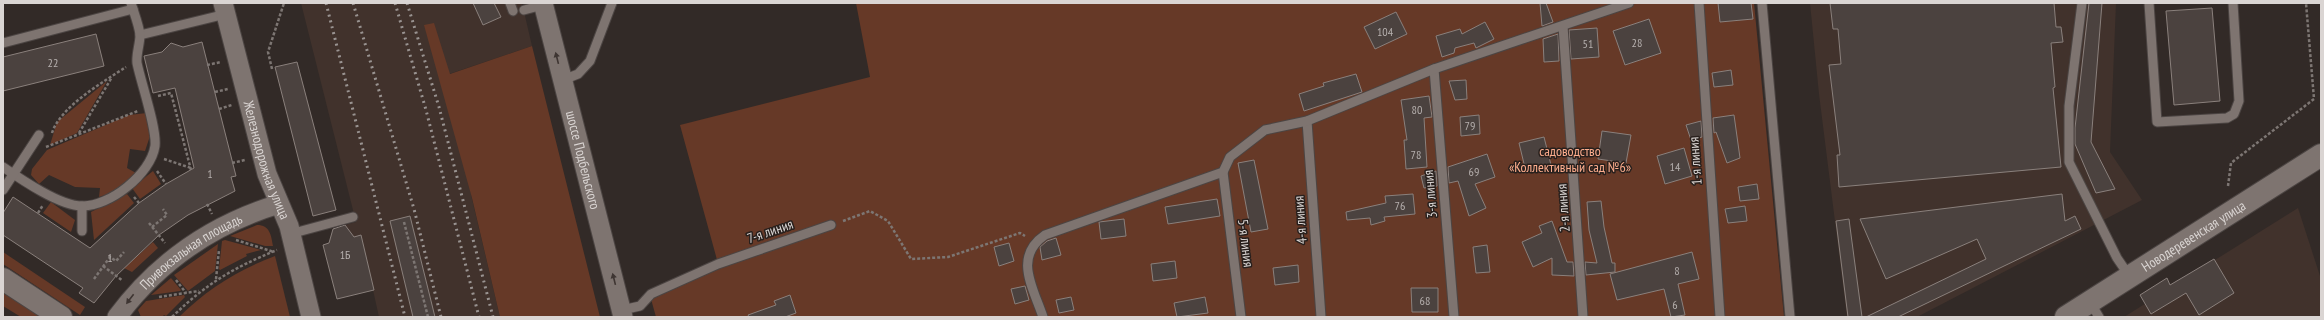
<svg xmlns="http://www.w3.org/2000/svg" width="2324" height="320" viewBox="0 0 2324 320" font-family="'PT Sans Narrow',sans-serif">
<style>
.built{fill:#41322c}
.green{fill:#663927}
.building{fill:#4b423f;stroke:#8a807c}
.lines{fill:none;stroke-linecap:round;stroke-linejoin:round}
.lane-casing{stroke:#4c4543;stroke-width:11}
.street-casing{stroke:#4c4543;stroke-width:21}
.secondary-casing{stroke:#4c4543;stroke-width:24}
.path{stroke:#7d7673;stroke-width:2.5;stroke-dasharray:3 2;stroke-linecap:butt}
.lane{stroke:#7e7470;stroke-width:9}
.street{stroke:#7e7470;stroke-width:19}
.secondary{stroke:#7e7470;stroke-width:22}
.rail{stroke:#999391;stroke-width:3;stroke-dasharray:2 4;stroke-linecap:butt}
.oneway{fill:#3e3532}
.labels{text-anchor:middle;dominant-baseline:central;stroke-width:3;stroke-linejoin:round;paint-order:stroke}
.number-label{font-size:12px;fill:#b6b0ae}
.park-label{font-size:14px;fill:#fdad8d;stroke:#28201d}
.street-label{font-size:14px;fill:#dad5d3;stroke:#28201d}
</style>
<rect width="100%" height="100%" fill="#322a27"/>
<g class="built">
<path d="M301,3H522L532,46L449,74L472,199L500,317H379L361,236L352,238L345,225L356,222Z"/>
<path d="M1810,3H2116L2110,152L2142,200L1917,317H1847L1819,94Z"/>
<path d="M2298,208L2321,279V317H2124Z"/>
</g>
<g class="green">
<path d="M856,3H1754L1784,317H656L651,299L719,267L680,125L870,77Z"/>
<path d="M434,23L450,74L532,46L600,317H500L472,198L424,25Z"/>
<path d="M107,81L77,133L50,145L57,122Z"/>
<path d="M147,113L150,136L145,151L130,149L127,168L136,173C129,186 113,193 99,197L100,188L75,187L49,175L39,184L31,175L32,169L47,150L129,115Z"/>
<path d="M153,171L161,184L140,199L132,188Z"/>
<path d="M127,194L134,203L94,240L91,212Z"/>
<path d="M51,202L75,220L71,232L43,213Z"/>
<path d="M257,225C270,225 271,235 273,246H265L230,236Z"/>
<path d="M225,240L261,250L246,254L247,256L220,270L219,269L222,241Z"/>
<path d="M153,242L158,248L132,272L124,268Z"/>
<path d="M218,244L215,271L188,291L174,275Z"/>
<path d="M3,252L85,307L80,315L3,264Z"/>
<path d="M275,256L290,317H179C207,289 238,270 275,256Z"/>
<path d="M171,278L181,290L180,291L151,295Z"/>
<path d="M3,292L41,317H21L3,306Z"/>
<path d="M184,295L185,297L166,316L164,315L162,317H141L138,310L146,301Z"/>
</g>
<g class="building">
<path d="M473,3H494L501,17L483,25Z"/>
<path d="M1540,3H1546L1553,22L1542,26Z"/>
<path d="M1718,3H1751L1753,19L1720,22Z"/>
<path d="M1830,3H2054L2056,27H2061L2063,42L2051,43L2055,87L2053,88L2061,167L1839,187L1837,155H1840L1829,65L1841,64L1838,29H1833Z"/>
<path d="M2089,3H2102L2091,142L2115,189L2096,193L2075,144V128Z"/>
<path d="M2212,8L2220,101L2174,105L2166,11Z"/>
<path d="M1396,12L1407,34L1375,49L1364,27Z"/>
<path d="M1649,19L1661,53L1625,65L1613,31Z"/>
<path d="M1485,22L1494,39L1476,48L1474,43L1455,48L1454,53L1442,57L1436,36L1460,29L1462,34Z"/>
<path d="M1597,28L1599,57L1571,59L1569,30Z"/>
<path d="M96,34L104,66L3,91V57Z"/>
<path d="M1558,34L1559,61L1544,62L1543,39Z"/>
<path d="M202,42L236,176L231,177L235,191L188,215L159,235L116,276L94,303L79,293L83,288L3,235V213L13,197L90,248L139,203L166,184L194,168L175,88L153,93L144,56L162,52L171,43L183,47Z"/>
<path d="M297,62L336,210L313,216L275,67Z"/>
<path d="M1731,70L1733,85L1714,87L1712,73Z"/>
<path d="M1356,74L1362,92L1304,111L1299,94L1324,86L1323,83Z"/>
<path d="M1466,80L1467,99L1455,100L1449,81Z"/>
<path d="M1429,96L1432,117L1424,118L1427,167L1406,169L1404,140H1407L1401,100Z"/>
<path d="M1479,115L1480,134L1461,136L1460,117Z"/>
<path d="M1734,115L1740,158L1727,163L1716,132L1714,133L1713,118Z"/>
<path d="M1701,121L1702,137L1691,140L1686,125Z"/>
<path d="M1602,131L1631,135L1626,163L1598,159Z"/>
<path d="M1544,137L1551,165L1526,172L1519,143Z"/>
<path d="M1684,148L1692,176L1665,184L1657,156Z"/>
<path d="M1487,154L1495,177L1475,184L1486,208L1469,216L1458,181L1449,183L1448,167Z"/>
<path d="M1254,160L1268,229L1251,232L1238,163Z"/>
<path d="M1436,171L1437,186L1424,188L1421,176Z"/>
<path d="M1757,184L1759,199L1740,201L1738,187Z"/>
<path d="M1413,194L1415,214L1384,217L1385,221L1371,225L1370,218L1347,220L1346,212L1386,203L1385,196Z"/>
<path d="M2062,194L2065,221L2075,216L2081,229L1898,317H1866L1986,259L1977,239L1886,279L1860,219Z"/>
<path d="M1217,199L1220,216L1168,224L1165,207Z"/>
<path d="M1601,201L1604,227L1612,263H1615V272L1586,275L1585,262L1597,263L1589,230L1587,202Z"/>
<path d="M1745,206L1747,221L1728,223L1725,209Z"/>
<path d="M410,216L435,317H413L390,221Z"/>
<path d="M1124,219L1126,236L1101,239L1099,222Z"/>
<path d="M1849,219L1850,227L1862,317H1848L1836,221Z"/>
<path d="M1552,221L1567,262H1573L1574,276L1552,275V258L1533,267L1522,242L1542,233L1539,226Z"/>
<path d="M345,225L354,237L361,235L374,290L337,299L323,245L329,243L333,229Z"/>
<path d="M1056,238L1061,255L1042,260L1040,247L1047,241Z"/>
<path d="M1009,243L1014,261L999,266L994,247Z"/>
<path d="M1487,245L1490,272L1476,273L1473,247Z"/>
<path d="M1692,252L1699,279L1678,284L1685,315L1671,317L1664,289L1617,300L1610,274Z"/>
<path d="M2214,259L2234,293L2199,315L2186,293L2151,314L2140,295L2167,278L2170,285Z"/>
<path d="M1175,261L1177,278L1153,281L1151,264Z"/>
<path d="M1298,265L1299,282L1275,285L1273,268Z"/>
<path d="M1025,286L1029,300L1015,304L1011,289Z"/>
<path d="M1411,288H1438V312H1412Z"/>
<path d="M790,295L796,313L785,317H749L748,315L776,305L774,301Z"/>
<path d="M1071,297L1074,310L1059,313L1056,300Z"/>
<path d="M1205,297L1208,313L1177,317L1174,303Z"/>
</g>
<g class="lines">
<defs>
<g id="lane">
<path d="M510,3L513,11"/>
<path d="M1699,3L1720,317"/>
<path d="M1762,3L1790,317"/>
<path d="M2082,3L2069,106V162L2117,258L2130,277"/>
<path d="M2149,3L2157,122L2227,118L2234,114L2239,101L2233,3"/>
<path d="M524,10L543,5"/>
<path d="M1563,26L1583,317"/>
<path d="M140,35L226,14"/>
<path d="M3,43L133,9"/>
<path d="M1434,69L1454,317"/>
<path d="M563,80L578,74L590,61L612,3"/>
<path d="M1307,121L1321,317"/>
<path d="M3,167C22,180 60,206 82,206C109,207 151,174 155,146C157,128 141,83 137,63C136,54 140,44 140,35C139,25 134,13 131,3"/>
<path d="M1223,172L1241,317"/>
<path d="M3,190L39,135"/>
<path d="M82,231V206"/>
<path d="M290,234L353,217"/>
<path d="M2090,302L2099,317"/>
<path d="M622,310L640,306L651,294L718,264L831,225"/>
<path d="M1043,317C1033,287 1013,257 1045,235L1223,172L1230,157L1265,130L1307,121L1434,69L1629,3"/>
</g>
<g id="street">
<path id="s1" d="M223,3L267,174L289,226L311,317"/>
<path id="s2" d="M543,3L623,317"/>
<path id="s3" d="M117,317C158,262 213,224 279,204"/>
</g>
<g id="secondary">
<path d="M3,279L61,317"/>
<path id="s4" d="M2066,317L2321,155"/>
</g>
</defs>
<use href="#lane" class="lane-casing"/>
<use href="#street" class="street-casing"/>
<use href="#secondary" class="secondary-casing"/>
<g class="path">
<path d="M207,65L221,62"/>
<path d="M272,69L268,52L284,3"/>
<path d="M215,92L228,89"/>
<path d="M158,96L171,93L191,170"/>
<path d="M219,109L232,105"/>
<path d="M52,133C60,107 103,82 126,67"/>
<path d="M79,133L112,77"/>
<path d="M46,147L138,111"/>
<path d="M164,159L191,168"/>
<path d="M232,163L245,160"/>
<path d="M157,171L166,184"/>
<path d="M2228,186L2231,163L2314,99L2306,3"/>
<path d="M134,197L139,203"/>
<path d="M207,204L212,214"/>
<path d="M38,213L43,205"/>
<path d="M843,221L870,211L888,221L911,259L948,257L1020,233L1025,236"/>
<path d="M404,222L428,317"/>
<path d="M149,223L165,243"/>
<path d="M152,227L167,215L163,209"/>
<path d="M236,240L274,252"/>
<path d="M103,266L123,281"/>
<path d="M94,279L110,257L116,261L124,252"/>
<path d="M216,279L219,250"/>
<path d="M176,280L186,293"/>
<path d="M159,297L199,291"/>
<path d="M172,317C207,283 233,268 277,250"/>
</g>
<use href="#lane" class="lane"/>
<use href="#street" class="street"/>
<use href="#secondary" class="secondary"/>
<g class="rail">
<path d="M326,3L405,317"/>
<path d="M353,3L414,209L441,317"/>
<path d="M395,3L426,110L479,317"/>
<path d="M407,3L439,107L493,317"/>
</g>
</g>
<defs><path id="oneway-solid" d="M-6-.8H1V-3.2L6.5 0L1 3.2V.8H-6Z"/></defs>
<g class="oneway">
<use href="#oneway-solid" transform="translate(557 58) rotate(-104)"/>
<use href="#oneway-solid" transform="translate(614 279) rotate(-104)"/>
<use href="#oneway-solid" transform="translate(130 299) rotate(127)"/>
</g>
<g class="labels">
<g class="number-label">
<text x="1385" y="31">104</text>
<text x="1637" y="42">28</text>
<text x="1588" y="43">51</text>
<text x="53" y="62">22</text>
<text x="1417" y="109">80</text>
<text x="1470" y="125">79</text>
<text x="1416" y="154">78</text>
<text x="1675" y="166">14</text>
<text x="1474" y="171">69</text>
<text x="210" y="173">1</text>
<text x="1400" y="205">76</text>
<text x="345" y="254">1Б</text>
<text x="110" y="257">1</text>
<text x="1677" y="270">8</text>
<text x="1425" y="300">68</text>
<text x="1675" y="304">6</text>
</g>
<g class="park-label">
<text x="1570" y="151">садоводство<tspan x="1570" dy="16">«Коллективный сад №6»</tspan></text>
</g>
<g class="street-label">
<text stroke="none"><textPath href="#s1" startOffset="163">Железнодорожная улица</textPath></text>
<text stroke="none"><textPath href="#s2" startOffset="162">шоссе Подбельского</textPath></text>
<text transform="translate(1695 161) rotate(-94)">1-я линия</text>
<text transform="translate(1430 194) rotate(-95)">3-я линия</text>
<text transform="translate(1563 208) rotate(-94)">2-я линия</text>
<text transform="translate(1300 220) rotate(-94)">4-я линия</text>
<text transform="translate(770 231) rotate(-19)">7-я линия</text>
<text stroke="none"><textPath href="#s4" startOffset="151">Новодеревенская улица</textPath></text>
<text transform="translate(1246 243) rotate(83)">5-я линия</text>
<text stroke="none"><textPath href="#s3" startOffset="100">Привокзальная площадь</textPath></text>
</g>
</g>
<rect width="2324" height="320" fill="none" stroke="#dad5d3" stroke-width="8"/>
</svg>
